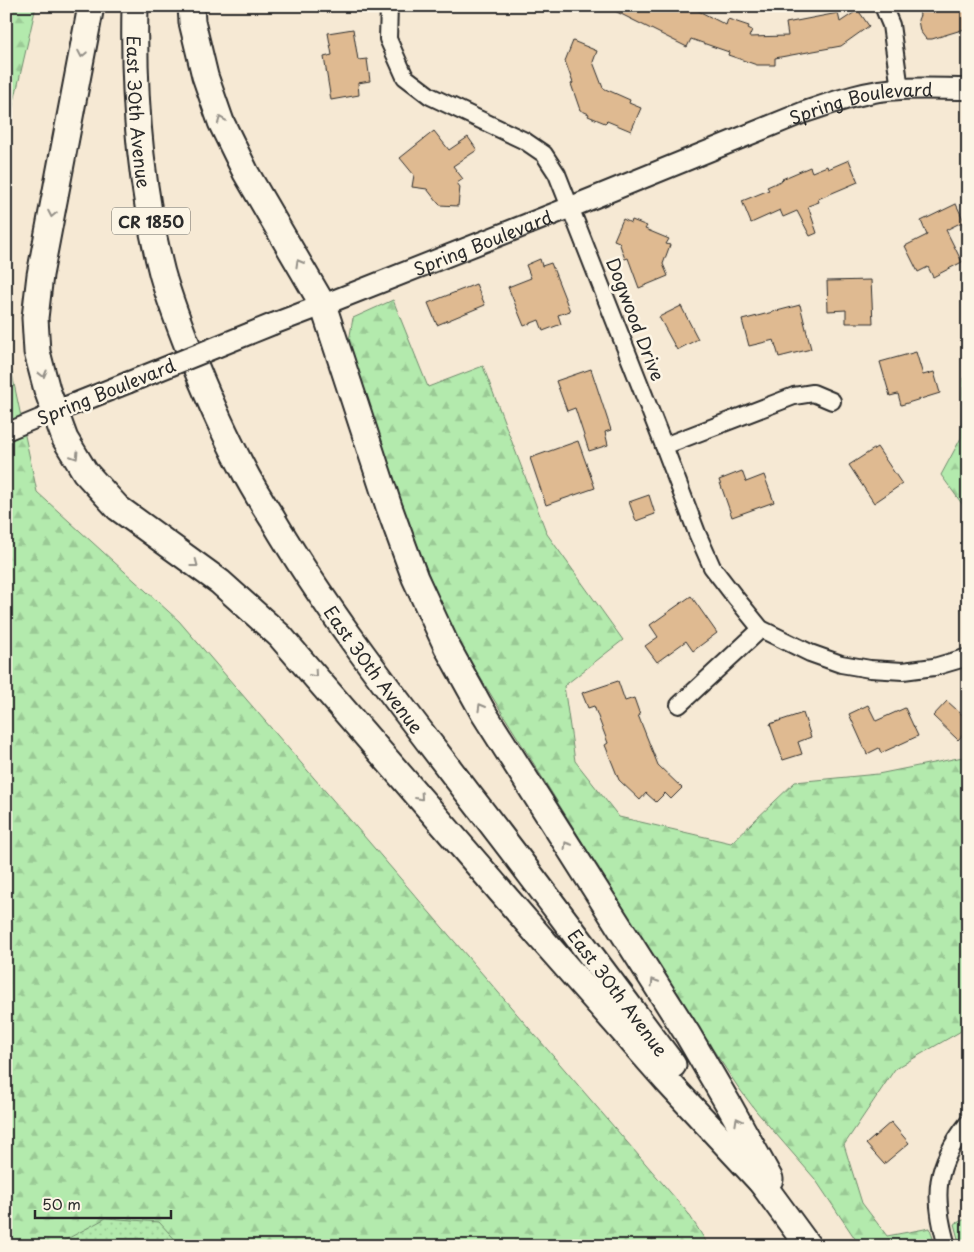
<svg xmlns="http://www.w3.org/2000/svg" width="974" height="1252" viewBox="0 0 974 1252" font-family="'Playpen Sans',sans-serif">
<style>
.grass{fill:url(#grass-dots);stroke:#6f8a6c}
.forest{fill:url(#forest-firs);stroke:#6f8a6c}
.building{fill:#dfba91;stroke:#2b2b2b}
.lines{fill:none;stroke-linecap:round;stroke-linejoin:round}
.minor-casing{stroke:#2b2b2b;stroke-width:20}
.tertiary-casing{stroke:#2b2b2b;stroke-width:24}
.primary-casing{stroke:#2b2b2b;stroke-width:29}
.minor{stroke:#fcf5e5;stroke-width:16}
.tertiary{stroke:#fcf5e5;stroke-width:20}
.primary{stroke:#fcf5e5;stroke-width:25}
.tertiary-bridge-casing{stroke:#2b2b2b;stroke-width:24;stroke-linecap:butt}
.tertiary-bridge{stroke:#fcf5e5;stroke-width:20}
.oneway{stroke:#949088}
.labels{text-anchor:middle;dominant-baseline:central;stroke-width:5;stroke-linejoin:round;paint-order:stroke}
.shield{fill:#fcf5e5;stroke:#6a6863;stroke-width:1}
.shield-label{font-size:16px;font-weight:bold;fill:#2b2b2b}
.street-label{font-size:18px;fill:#2b2b2b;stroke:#fcf5e5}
</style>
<defs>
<pattern id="grass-dots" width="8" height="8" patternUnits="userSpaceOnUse" patternTransform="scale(1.25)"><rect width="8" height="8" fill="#b3eaad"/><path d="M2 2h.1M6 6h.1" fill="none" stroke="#9ac995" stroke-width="1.8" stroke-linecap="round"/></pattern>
<pattern id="forest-firs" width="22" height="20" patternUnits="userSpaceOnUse" patternTransform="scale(1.25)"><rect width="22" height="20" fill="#b3eaad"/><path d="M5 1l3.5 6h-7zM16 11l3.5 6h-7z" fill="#9ac995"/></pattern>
</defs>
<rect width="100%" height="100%" fill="#f6e9d4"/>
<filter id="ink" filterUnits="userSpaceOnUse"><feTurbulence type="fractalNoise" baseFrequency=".02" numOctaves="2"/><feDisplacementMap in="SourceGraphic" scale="10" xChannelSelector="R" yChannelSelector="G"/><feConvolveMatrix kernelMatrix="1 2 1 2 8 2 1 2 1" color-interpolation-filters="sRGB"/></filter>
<g filter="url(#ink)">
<path class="grass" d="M6,1175L276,1246H6Z"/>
<g class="forest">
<path d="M6,6H36L6,137Z"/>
<path d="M393,300L428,387L483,366L547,534L623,640L564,686L575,761L619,817L731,843L795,782L878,774L968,756V1018L963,1030L895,1069L844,1145L862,1203L887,1236L930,1228L935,1246H860L815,1179L756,1111L738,1087L684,1006L470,661L448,618L430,578L412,531L389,468L349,341L353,318Z"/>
<path d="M6,346L37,492L179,621L688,1213L709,1246H181L159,1222L106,1218L54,1246H6Z"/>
<path d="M968,377V512L941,475L961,438L963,378Z"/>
<path d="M968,1218V1246H960L954,1224Z"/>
</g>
<g class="building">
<path d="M605,6H689L726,25L728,19L749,26L748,28L752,30L749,37L788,36L786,23L838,13L840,22L858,10L869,26L841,46L775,58V65H757L728,55L729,52L691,39L687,47Z"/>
<path d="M917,6H968V28L932,39H926L920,31L918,20L920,15Z"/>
<path d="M353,29L358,60L367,59L370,81L358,83L359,95L331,100L324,57L332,55L328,33Z"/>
<path d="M573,41L597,51L593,62L603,88L630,100L629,103L641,108L631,131L607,121L605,123L588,116L589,114L580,110L571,84L573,83L565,61Z"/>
<path d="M434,131L449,150L468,137L477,150L453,166L463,179L457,183L460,187L458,206L440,205L438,203L427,189L412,187L414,175L400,158Z"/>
<path d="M849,160L858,182L818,199L819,202L808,206L817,233L810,236L797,211L783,217L780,210L751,223L742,201L769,190L767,187L783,180L782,179L810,167L812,172L827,166L828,169Z"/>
<path d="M956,204L964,221L946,230L962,262L933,277L928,267L918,272L905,246L927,235L921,221Z"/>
<path d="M623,219L631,223L632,220L647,226L645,229L669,239L666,244L670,245L663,264L668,276L639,288L628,258L625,259L619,242L614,240Z"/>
<path d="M540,259L542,266L551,263L570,311L558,315L561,324L543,331L539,320L524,326L508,287L531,278L526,265Z"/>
<path d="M871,280L873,323H846V310L828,311L827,281Z"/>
<path d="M476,284L485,305L437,325L428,303Z"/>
<path d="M800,305L811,349L779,357L774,340L749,346L742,320Z"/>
<path d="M681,306L698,339L677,350L659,317Z"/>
<path d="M916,352L923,375L934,372L940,393L901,405L898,394L890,396L880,362Z"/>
<path d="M591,369L611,430L605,432L608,445L589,451L575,408L567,411L556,381Z"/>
<path d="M578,441L595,488L546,505L530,458Z"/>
<path d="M877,447L902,484L874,503L849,465Z"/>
<path d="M742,471L746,482L764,475L774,502L732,517L719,480Z"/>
<path d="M649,495L655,514L636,521L629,502Z"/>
<path d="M691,596L717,633L693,651L686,641L657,662L645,646L658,637L650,625Z"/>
<path d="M618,681L625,701L634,698L640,715H638L658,765L682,788L671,799L665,793L656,802L646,793L640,800L619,780L605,745L608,743L594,706L588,708L582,693Z"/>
<path d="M947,701L968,720V729L958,740L933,716Z"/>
<path d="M868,705L876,721L905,708L918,736L881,753L879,748L867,754L849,714Z"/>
<path d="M803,713L811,737L798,742L802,754L783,760L770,724Z"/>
<path d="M891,1122L909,1143L884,1164L866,1144Z"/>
</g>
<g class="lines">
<defs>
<g id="minor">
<path d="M389,6L388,39L405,77L430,96L525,141L544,154L557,174L664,446L697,533L712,567L735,597L761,629L810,653L841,664L870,669L903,671L934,667L968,657"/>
<path d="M883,6L891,25L900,89"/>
<path d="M6,432L54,412"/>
<path d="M664,446L794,396L813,393L832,401"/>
<path d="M679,705L761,629"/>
<path d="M947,1246C932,1195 935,1165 968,1123"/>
</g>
<g id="tertiary">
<path id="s1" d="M273,324L323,305L571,207L802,113C834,102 867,90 901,89C923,88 946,89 968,89"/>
<path d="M54,412L127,383"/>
</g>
<g id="primary">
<path d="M91,6L40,275L35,318L37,352L47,390L65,439L85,472L118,508L220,582L280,636L540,937L666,1080L762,1183"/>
<path id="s2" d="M135,6C133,96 140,186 162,273C171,305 183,335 195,365C209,399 224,433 241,465C250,483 261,501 272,518C329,615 399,703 467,792C537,882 605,974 673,1065"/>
<path d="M191,6L192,22L205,76L221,122L246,173L323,305L389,507L415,578L447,647L483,712L688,1035L730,1107L770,1179"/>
<path d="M753,1171L808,1246"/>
</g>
</defs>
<use href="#minor" class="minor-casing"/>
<use href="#tertiary" class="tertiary-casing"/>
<use href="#primary" class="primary-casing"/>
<use href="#minor" class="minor"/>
<use href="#tertiary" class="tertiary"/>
<use href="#primary" class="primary"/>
<defs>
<path id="tertiary-bridge" d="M127,383L273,324"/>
</defs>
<use href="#tertiary-bridge" class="tertiary-bridge-casing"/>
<use href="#tertiary-bridge" class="tertiary-bridge"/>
</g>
<defs><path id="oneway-chevron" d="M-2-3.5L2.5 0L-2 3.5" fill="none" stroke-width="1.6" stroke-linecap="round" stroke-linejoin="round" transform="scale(1.25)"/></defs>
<g class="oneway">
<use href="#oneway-chevron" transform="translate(82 54) rotate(101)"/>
<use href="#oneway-chevron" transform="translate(221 120) rotate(-112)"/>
<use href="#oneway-chevron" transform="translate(52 214) rotate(101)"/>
<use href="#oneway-chevron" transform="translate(299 263) rotate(-120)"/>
<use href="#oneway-chevron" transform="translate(43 374) rotate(76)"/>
<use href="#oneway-chevron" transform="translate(75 456) rotate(58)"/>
<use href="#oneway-chevron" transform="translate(195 564) rotate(37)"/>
<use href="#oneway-chevron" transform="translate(314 674) rotate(49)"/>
<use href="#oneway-chevron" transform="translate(481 707) rotate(-120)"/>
<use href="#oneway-chevron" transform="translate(420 797) rotate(49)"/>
<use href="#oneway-chevron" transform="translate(567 845) rotate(-122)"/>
<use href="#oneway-chevron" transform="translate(654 982) rotate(-122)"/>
<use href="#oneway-chevron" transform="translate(738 1121) rotate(-119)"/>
</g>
</g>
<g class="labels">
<rect class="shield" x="112" y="207.5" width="78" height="27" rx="4"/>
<g class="shield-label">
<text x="151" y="221">CR 1850</text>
</g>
<g class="street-label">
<text stroke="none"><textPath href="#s1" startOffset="630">Spring Boulevard</textPath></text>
<text stroke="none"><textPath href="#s2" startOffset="106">East 30th Avenue</textPath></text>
<text stroke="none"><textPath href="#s1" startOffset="225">Spring Boulevard</textPath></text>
<text transform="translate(636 319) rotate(69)">Dogwood Drive</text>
<text transform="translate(106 391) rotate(-22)">Spring Boulevard</text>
<text stroke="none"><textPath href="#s2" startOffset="721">East 30th Avenue</textPath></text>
<text stroke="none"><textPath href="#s2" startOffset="1126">East 30th Avenue</textPath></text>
</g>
</g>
<rect width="974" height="1252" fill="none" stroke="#fcf5e5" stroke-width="25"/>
<rect x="12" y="12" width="949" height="1227" fill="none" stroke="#2b2b2b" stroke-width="2" filter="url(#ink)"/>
<path d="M35 1210v8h136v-8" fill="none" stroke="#2b2b2b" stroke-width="2.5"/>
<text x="42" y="1210" font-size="15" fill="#2b2b2b" stroke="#fcf5e5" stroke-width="4" paint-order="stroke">50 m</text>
</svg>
